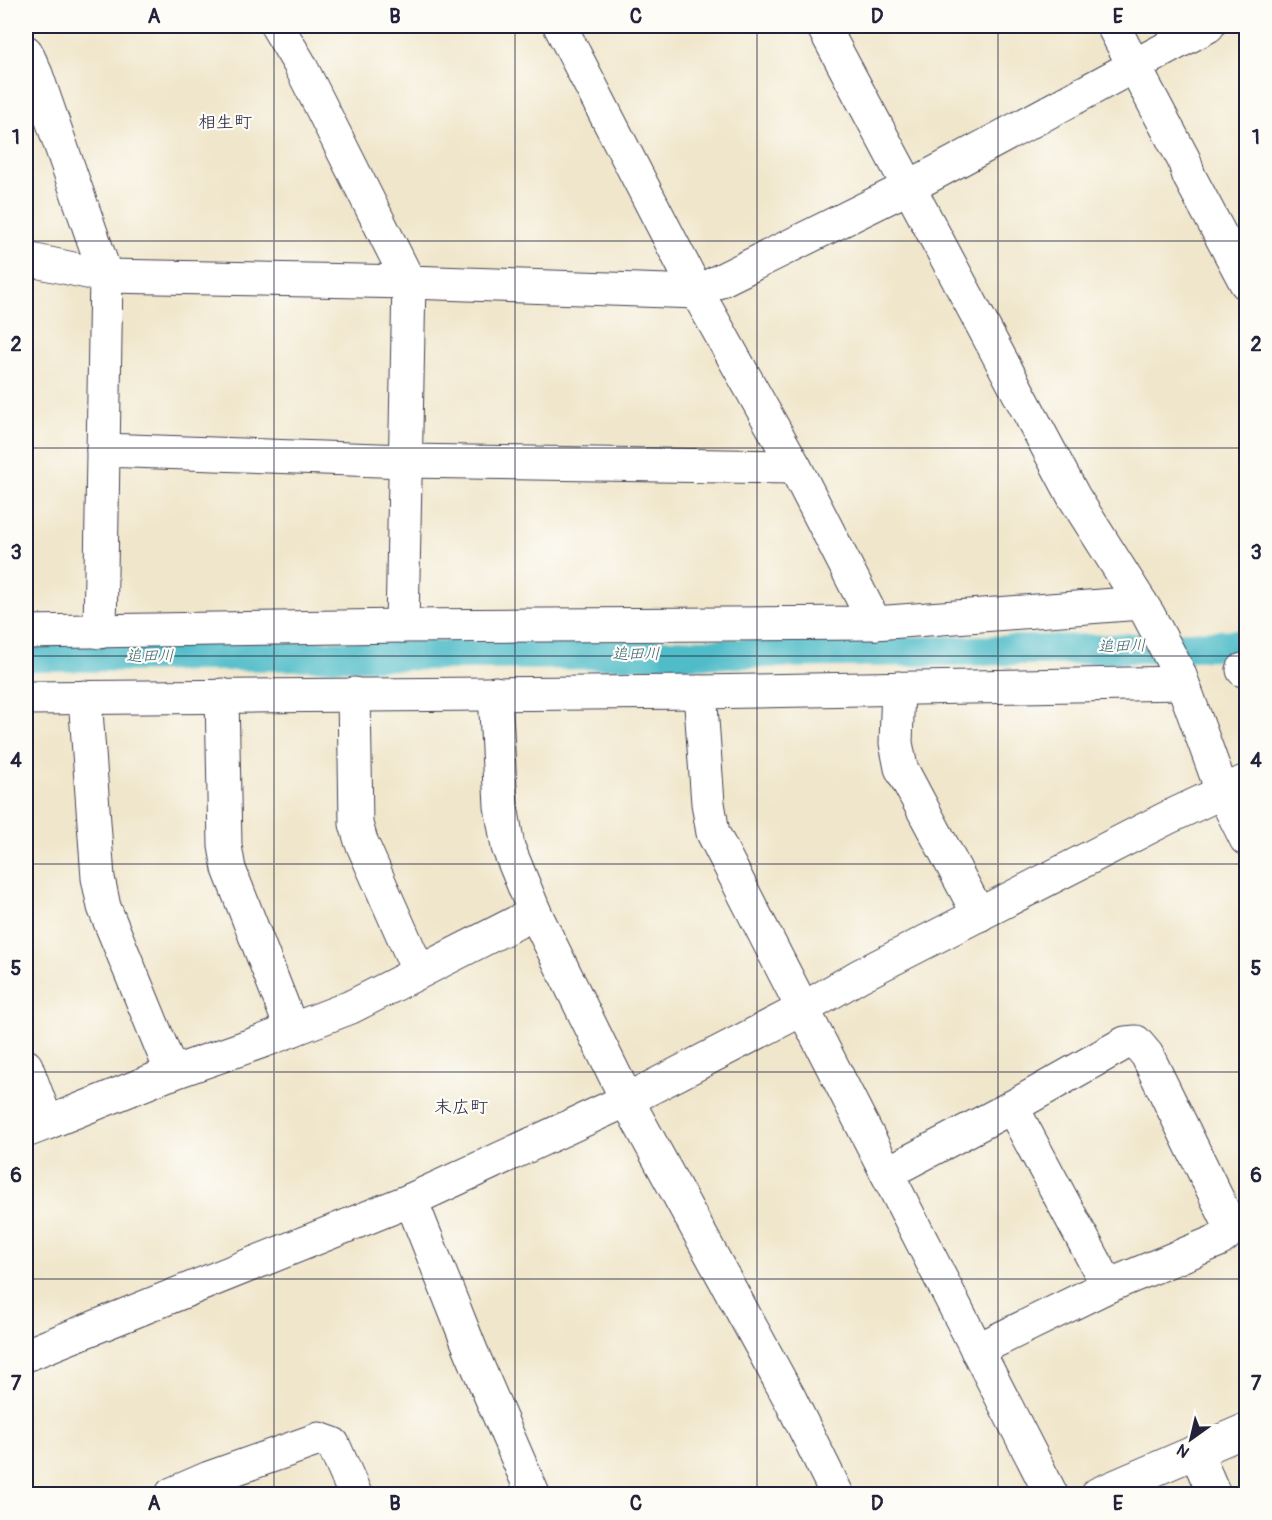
<svg xmlns="http://www.w3.org/2000/svg" width="1272" height="1520" viewBox="0 0 1272 1520" font-family="Pangolin,'Klee One',sans-serif">
<style>
.lines{fill:none;stroke-linecap:round;stroke-linejoin:round}
.canal{stroke:#4fbcc8;stroke-width:30}
.street-casing{stroke:#413f51;stroke-width:35}
.secondary-casing{stroke:#413f51;stroke-width:35}
.street{stroke:#fff;stroke-width:33}
.secondary{stroke:#fff;stroke-width:33}
.grid{fill:none;stroke:#22223b;stroke-width:1.5;stroke-opacity:0.55}
.labels{text-anchor:middle;dominant-baseline:central;stroke-width:4.5;stroke-linejoin:round;paint-order:stroke}
.water-label{font-size:16px;font-style:italic;fill:#346073;stroke:#fdfcf7}
.quarter-label{font-size:18px;fill:#22223b;stroke:#fdfcf7}
.neatline{fill:none;stroke:#22223b;stroke-width:2}
.grid-label{font-size:20px;text-anchor:middle;font-weight:bold;fill:#22223b}
</style>
<rect width="100%" height="100%" fill="#fdfcf7"/>
<filter id="ink" filterUnits="userSpaceOnUse"><feTurbulence type="fractalNoise" baseFrequency=".0167" numOctaves="2"/><feDisplacementMap in="SourceGraphic" scale="12" xChannelSelector="R" yChannelSelector="G"/><feConvolveMatrix kernelMatrix="1 2 1 2 8 2 1 2 1" color-interpolation-filters="sRGB"/></filter>
<filter id="wash" filterUnits="userSpaceOnUse"><feTurbulence type="fractalNoise" baseFrequency=".008" numOctaves="4" result="noise"/><feDisplacementMap in="SourceGraphic" scale="24" xChannelSelector="R" yChannelSelector="G"/><feGaussianBlur stdDeviation="1.35" result="paint"/><feColorMatrix in="noise" values="0 0 0 0 0 0 0 0 0 0 0 0 0 0 0 0 0 1.4 0 .05"/><feComposite in="paint" operator="in"/></filter>
<g filter="url(#wash)">
<rect width="100%" height="100%" fill="#f0e6cb"/>
<g class="lines">
<path class="canal" d="M26,657L676,654L1112,649L1246,644"/>
</g>
</g>
<g filter="url(#ink)">
<g class="lines">
<defs>
<g id="street">
<path d="M277,26L299,63L409,282L402,626"/>
<path d="M560,26L697,292L795,467L875,623"/>
<path d="M1113,26L1184,160L1189,176L1246,283"/>
<path d="M26,52L36,74L106,276L100,632"/>
<path d="M26,259L106,276L409,282L697,292L909,187L1208,26"/>
<path d="M103,450L406,461L795,467"/>
<path d="M26,632L402,626L875,623L1141,603"/>
<path d="M1243,670H1246"/>
<path d="M898,688L896,743L901,768L979,915"/>
<path d="M700,692L708,803L713,833L1051,1494"/>
<path d="M495,693L501,806L508,847L535,913L627,1100"/>
<path d="M354,694L356,824L361,841L419,972"/>
<path d="M222,695L225,846L229,869L292,1030"/>
<path d="M85,697L98,878L104,907L172,1073"/>
<path d="M26,698L700,692L1182,683"/>
<path d="M26,1066L47,1123L26,1131"/>
<path d="M1012,1107L1108,1286"/>
<path d="M47,1123L166,1075L263,1041L351,1007L535,913"/>
<path d="M887,1173L1012,1107L1125,1043L1136,1042L1147,1055L1228,1221C1229,1233 1227,1236 1217,1241L1108,1286L977,1350"/>
<path d="M411,1200L472,1353L533,1494"/>
<path d="M1196,1452L1214,1494"/>
<path d="M172,1494L209,1478L319,1439L333,1444L355,1494"/>
</g>
<g id="secondary">
<path d="M823,26L1074,497L1148,614L1179,673L1222,791L1246,839"/>
<path d="M627,1100L790,1399L837,1494"/>
<path d="M26,1355L411,1200L627,1100L803,1009L859,976L1167,818L1246,781"/>
<path d="M1098,1494L1246,1430"/>
</g>
</defs>
<use href="#street" class="street-casing"/>
<use href="#secondary" class="secondary-casing"/>
<use href="#street" class="street"/>
<use href="#secondary" class="secondary"/>
</g>
</g>
<path class="grid" d="M274,26V1494M515,26V1494M757,26V1494M998,26V1494M26,241H1246M26,448H1246M26,656H1246M26,864H1246M26,1072H1246M26,1279H1246"/>
<g class="labels">
<g class="water-label">
<text transform="translate(1122 646) rotate(-1)">追田川</text>
<text x="636" y="654">追田川</text>
<text x="150" y="656">追田川</text>
</g>
<g class="quarter-label">
<text x="225" y="122">相生町</text>
<text x="461" y="1107">末広町</text>
</g>
</g>
<rect width="1272" height="1520" fill="none" stroke="#fdfcf7" stroke-width="66"/>
<g transform="translate(1191 1439) rotate(214)" stroke="#fdfcf7" stroke-width="4.5" paint-order="stroke">
<path d="M0-4.5L10 22L0 15L-10 22Z" fill="#22223b"/>
<text y="-9" font-size="16" font-weight="bold" text-anchor="middle" fill="#22223b">N</text>
</g>
<rect x="33" y="33" width="1206" height="1454" class="neatline"/>
<g class="grid-label">
<text x="154" y="23">A</text>
<text x="395" y="23">B</text>
<text x="636" y="23">C</text>
<text x="877" y="23">D</text>
<text x="1118" y="23">E</text>
<text x="16" y="144">1</text>
<text x="1256" y="144">1</text>
<text x="16" y="351">2</text>
<text x="1256" y="351">2</text>
<text x="16" y="559">3</text>
<text x="1256" y="559">3</text>
<text x="16" y="767">4</text>
<text x="1256" y="767">4</text>
<text x="16" y="975">5</text>
<text x="1256" y="975">5</text>
<text x="16" y="1182">6</text>
<text x="1256" y="1182">6</text>
<text x="16" y="1390">7</text>
<text x="1256" y="1390">7</text>
<text x="154" y="1510">A</text>
<text x="395" y="1510">B</text>
<text x="636" y="1510">C</text>
<text x="877" y="1510">D</text>
<text x="1118" y="1510">E</text>
</g>
</svg>
